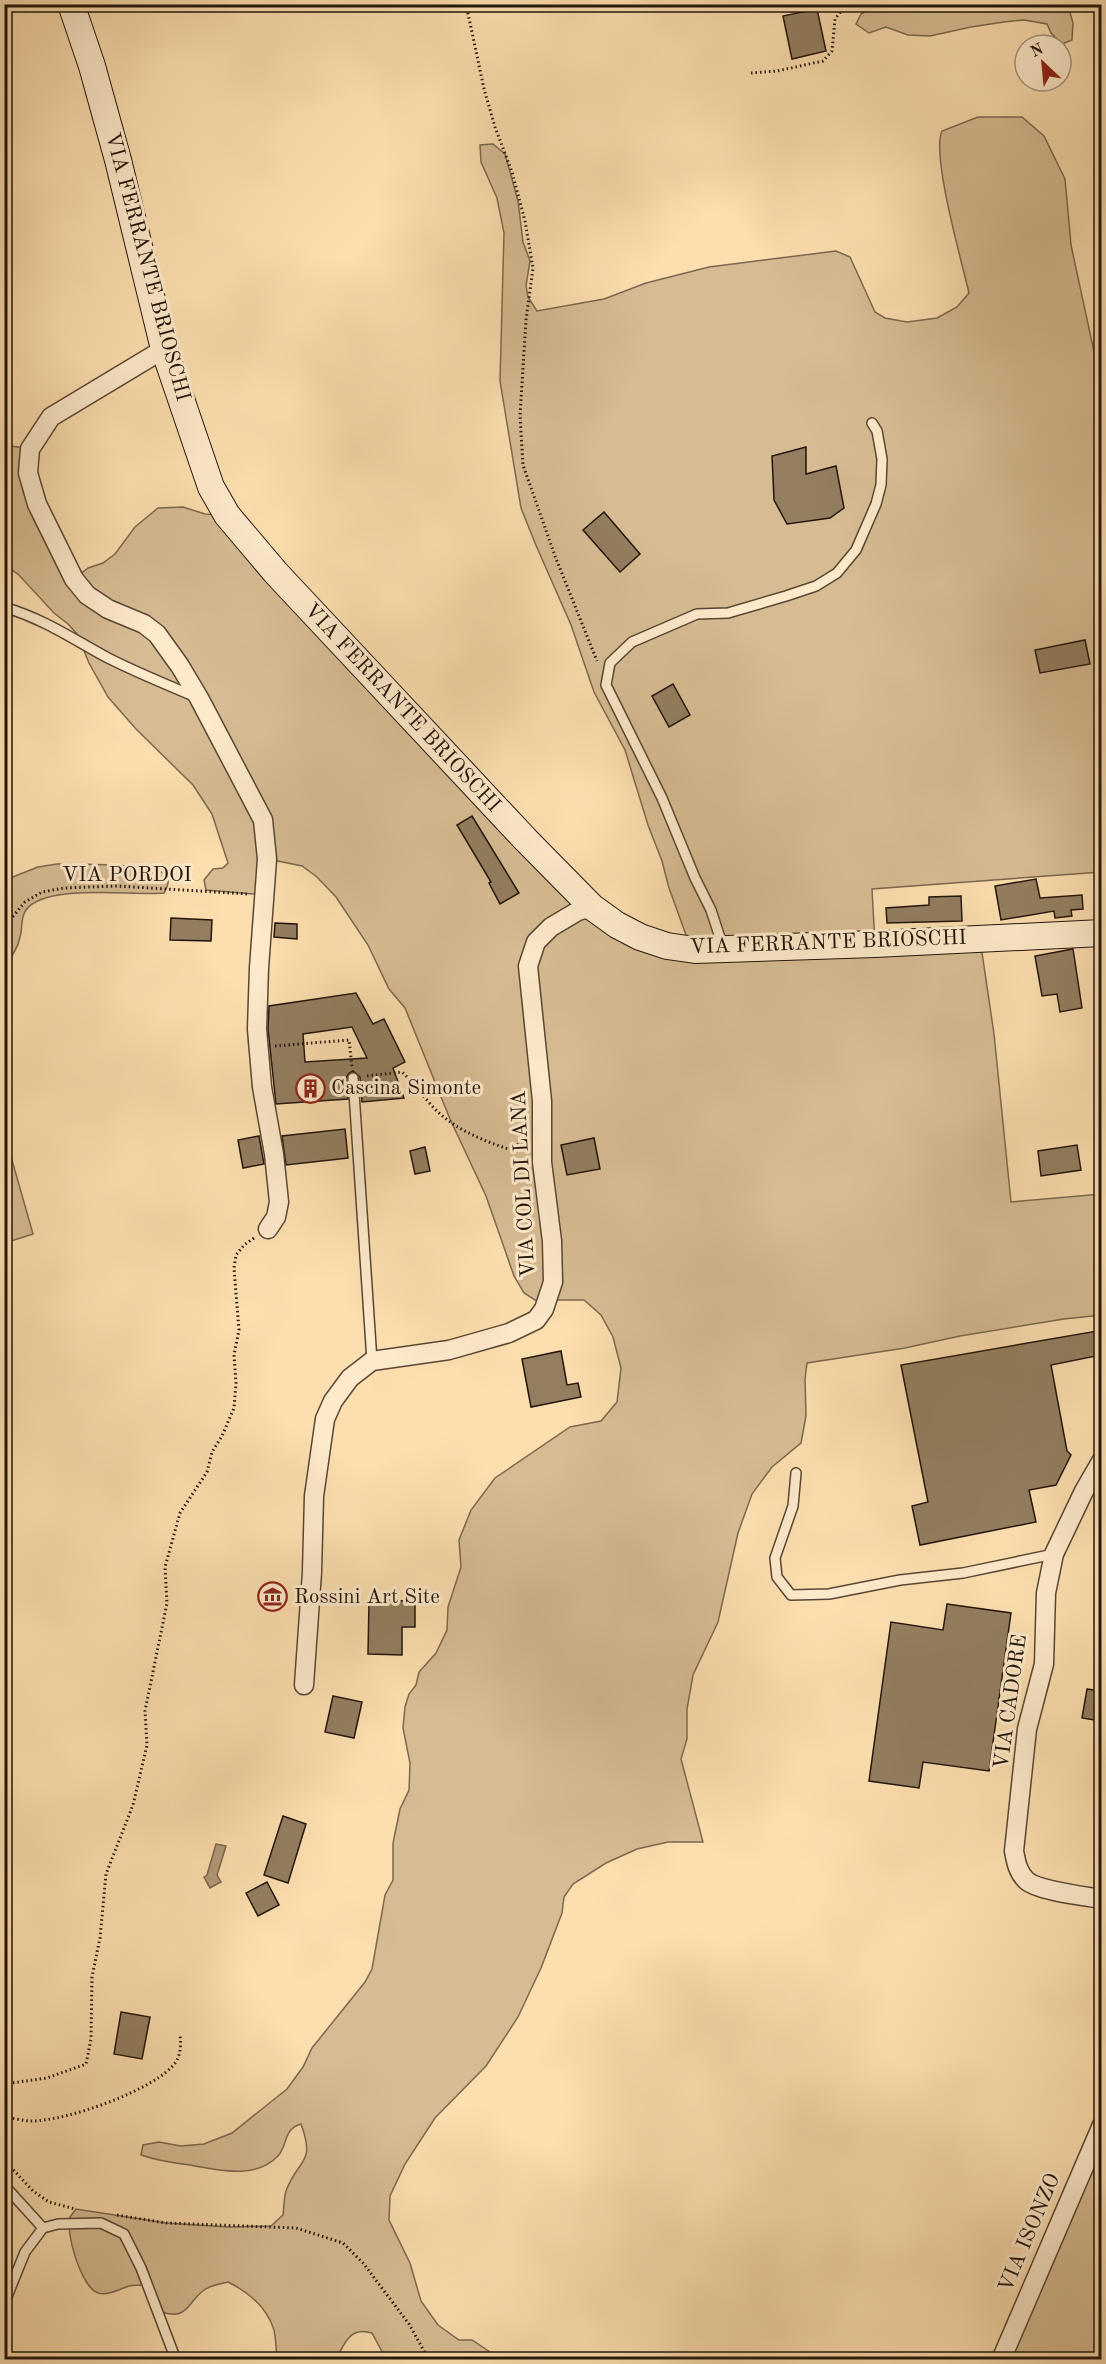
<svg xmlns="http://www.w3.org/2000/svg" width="1106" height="2364" viewBox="0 0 1106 2364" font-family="'Old Standard TT',serif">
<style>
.green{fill:#d7bc93;stroke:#7c684f;stroke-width:1.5}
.water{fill:#b29a77;stroke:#78654c;stroke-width:1.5}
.building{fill:#937e60;stroke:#22150b;stroke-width:1.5;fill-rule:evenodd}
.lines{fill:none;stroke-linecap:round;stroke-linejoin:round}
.lane-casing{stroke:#584734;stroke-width:12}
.street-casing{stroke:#584734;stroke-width:21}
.secondary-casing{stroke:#22150b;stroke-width:28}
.path{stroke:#22150b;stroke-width:3;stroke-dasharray:1.5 3;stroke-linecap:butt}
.lane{stroke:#fdeacb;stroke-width:9}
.street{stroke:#fdeacb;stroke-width:18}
.secondary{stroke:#fdeacb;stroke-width:26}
.labels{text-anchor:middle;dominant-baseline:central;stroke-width:6;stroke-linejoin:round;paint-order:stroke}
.street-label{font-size:21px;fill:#22150b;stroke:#fdeacb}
.poi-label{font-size:21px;fill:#22150b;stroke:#fdeacb;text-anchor:start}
</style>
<rect width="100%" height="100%" fill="#fcdeaf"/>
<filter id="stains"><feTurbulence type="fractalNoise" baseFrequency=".00333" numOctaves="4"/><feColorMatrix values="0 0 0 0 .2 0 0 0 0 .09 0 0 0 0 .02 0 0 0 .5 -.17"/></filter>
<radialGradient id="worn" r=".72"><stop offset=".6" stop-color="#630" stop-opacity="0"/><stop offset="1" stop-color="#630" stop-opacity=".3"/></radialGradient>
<g class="green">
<path d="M879,4L1068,5L1073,23L1072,40L1062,44L1051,33L1047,24L1024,20L1004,22L971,27L930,36L908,35L886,27L869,33L856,24L861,14Z"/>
<path d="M978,117H1022L1044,136L1065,179L1071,245L1099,375L1101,404V872L872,889L875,944L980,939L994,1034L1011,1202L1101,1194V1315L1064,1319L960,1336L905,1348L807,1363L805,1379L806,1416L801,1443L772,1467L752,1494L738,1533L718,1622L693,1675L687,1709V1739L681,1759L703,1842H668L637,1849L606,1863L573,1884L564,1897L562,1913L541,1968L518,2017L486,2066L435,2118L405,2164L390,2196L389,2220L410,2263L421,2301L438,2325L459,2340H472L490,2352L493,2359H386L372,2333C350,2326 345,2343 336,2359H277C276,2350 276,2339 274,2330C267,2307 248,2292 228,2282C220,2284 211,2285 204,2290C187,2303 187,2322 160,2311L148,2285C142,2285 135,2285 129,2286C120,2289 108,2296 98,2293C81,2287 65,2232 70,2217C71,2216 75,2210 76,2209L166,2223L229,2227L271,2226L283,2215C284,2207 284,2198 286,2191C298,2158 316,2165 301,2124C283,2129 288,2145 278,2156C255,2180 219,2170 190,2165C173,2163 158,2161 141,2155L143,2145L159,2142L181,2146L204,2144L232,2133L287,2089L303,2067L312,2048L365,1982L372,1969L385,1895L393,1880V1843L400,1809L409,1790L410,1763L403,1728L405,1707L409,1694L416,1685L419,1672L436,1653L447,1630L448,1607L461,1567L459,1540L471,1510L495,1478L570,1427L601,1421L617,1402L621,1368L613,1337L601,1315L584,1300H535L524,1293L514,1276L486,1196L450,1119L405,1008L389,989L368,945L336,897L317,877L302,866L268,859L264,895L206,890L204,880L213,869L223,868L228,863L212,814L193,785L136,729L108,697L89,663L77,634L68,624L54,613L18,574L5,566L4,445L30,449L29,473L74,579L88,568L103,563L115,554L135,527L158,508L183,507L205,514L227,515L592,907L695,949L686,935L669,888L662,861L648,825L625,750L594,692L571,625L535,543L521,508L500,381L504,233L497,198L481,162L480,145L493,144L505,154L518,201L523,242L530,261L526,286L528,297L537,311L604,299L646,283L709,267L836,251L850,257L875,312L885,318L907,322L937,318L957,307L969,293C962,262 931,155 942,131Z"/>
<path d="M57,864C74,864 159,863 167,876C170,881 167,888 164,893C133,896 45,883 26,910C20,918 23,928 20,937C18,948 12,956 5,965V880L38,867Z"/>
<path d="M6,1139L33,1234L5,1243L4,1140Z"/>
<path d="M1101,2125V2359L1001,2360Z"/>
</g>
<path class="water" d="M216,1844L226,1846L217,1875L221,1882L210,1888L204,1877L207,1875Z"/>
<g class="building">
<path d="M817,9L826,51L792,59L783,16Z"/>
<path d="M806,447V474L836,466L844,508L830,518L787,524L774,500L772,456Z"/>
<path d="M604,512L640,554L620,572L583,530Z"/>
<path d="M1085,640L1090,664L1040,673L1035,650Z"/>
<path d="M673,684L690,715L669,727L652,696Z"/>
<path d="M472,816L519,893L500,904L489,883L491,882L457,825Z"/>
<path d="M1036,879L1040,898L1082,895L1083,909L1071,910L1072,916L1055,918L1054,911L1001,920L995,886Z"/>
<path d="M961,896L962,921L887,923L886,908L929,905V897Z"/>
<path d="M171,918L212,920L211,941L170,940Z"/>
<path d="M275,923L297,924V939L274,937Z"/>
<path d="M1073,949L1082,1008L1060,1012L1057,994L1042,996L1035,956Z"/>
<path d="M356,993L373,1024L384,1019L405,1062L393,1068L404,1098L362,1102L360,1077L353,1071L349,1073L346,1078L348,1099L276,1104L268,1029L269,1006ZM352,1027L367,1058L305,1062L303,1034Z"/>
<path d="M345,1129L348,1158L286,1165L282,1136Z"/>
<path d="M259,1136L264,1164L243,1168L238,1140Z"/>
<path d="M594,1138L600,1169L567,1175L561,1145Z"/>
<path d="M1077,1145L1081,1170L1041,1176L1038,1151Z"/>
<path d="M425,1147L430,1171L415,1174L410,1151Z"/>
<path d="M1097,1331L1101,1355L1051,1365L1067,1451L1071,1455L1056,1485L1029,1490L1036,1522L920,1545L912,1506L928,1502L901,1365Z"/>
<path d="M561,1351L567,1385L578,1383L581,1397L531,1407L522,1359Z"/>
<path d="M369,1600L415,1601V1627H402V1655L368,1654Z"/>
<path d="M947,1604L1011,1613L989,1771L923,1762L919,1788L869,1781L891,1622L943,1630Z"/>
<path d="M1087,1689L1101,1691V1721L1082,1718Z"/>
<path d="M333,1696L362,1702L354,1738L325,1732Z"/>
<path d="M283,1816L306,1824L288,1883L264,1875Z"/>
<path d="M267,1882L279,1905L258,1916L246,1893Z"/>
<path d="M121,2012L150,2017L142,2059L114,2054Z"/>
</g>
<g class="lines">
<defs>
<g id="lane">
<path d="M4,607C46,620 71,638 108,658C136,672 167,685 196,697"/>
<path d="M723,947L711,910L695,878L662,798L606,685L610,663L632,642L697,614L728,613L786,596L816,586L837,573L856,550L876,504L881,485L882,459L877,431L872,423"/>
<path d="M353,1078L372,1361"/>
<path d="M796,1473L793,1506L775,1558L777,1577L791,1595L829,1594L900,1580L963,1573L1054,1554"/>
<path d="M4,2185L43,2228"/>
<path d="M4,2304L25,2252L43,2228L58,2224L101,2223L124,2234L141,2268L176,2360"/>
</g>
<g id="street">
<path d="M164,349L51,417L30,449L28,473L37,504L74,579L87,595L108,609L144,624L157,634L180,666L199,698L263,820L267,859L259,968L257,1029L262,1087L274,1154L279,1202L276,1217L268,1229"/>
<path d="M1102,1460L1084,1491L1054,1554L1046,1593L1044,1664L1027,1729L1014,1851C1016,1862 1018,1873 1027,1881C1039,1891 1085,1896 1102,1899"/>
<path d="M304,1685L312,1572L314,1496L325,1419L333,1401L350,1378L372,1361L449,1350L509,1333L536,1320L544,1309L553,1282L552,1241L542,1162V1101L528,966L536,942L551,927L578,911L592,907"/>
<path d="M1001,2360L1102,2125"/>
</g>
<path id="secondary" d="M71,4L92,66L118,160L164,349L211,487L227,515L276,573L526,840L592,907L617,925L640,937L667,946L695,950L875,944L1102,933"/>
</defs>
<use href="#lane" class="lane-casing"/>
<use href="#street" class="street-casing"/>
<use href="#secondary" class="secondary-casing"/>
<g class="path">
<path d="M466,4L484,89L495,127L512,172L525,221L533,268L526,320L520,416L523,465L555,556L597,661"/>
<path d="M751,73L777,71L823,61L832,51L835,19L847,4"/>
<path d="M4,927L25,902L42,892L64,888L117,886L249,894"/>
<path d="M275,1046L349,1040L352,1067"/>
<path d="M367,1076L402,1072C414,1083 422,1095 433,1107C455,1130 482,1140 511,1150L523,1141"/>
<path d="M4,2084L47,2078L86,2064L91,2039L92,1977L100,1938L106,1874L133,1805L147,1745L145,1711L167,1603L165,1567L180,1513L207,1472L212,1452L222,1436L234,1408L236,1383L234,1355L239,1330L234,1268L236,1255L244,1245L254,1238"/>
<path d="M4,2117C13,2118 23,2121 32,2121C66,2121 156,2090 176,2062C181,2053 181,2044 180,2035"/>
<path d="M4,2160L33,2191L49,2202L75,2209"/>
<path d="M117,2215L166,2223L296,2228L343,2243L363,2263L409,2324L429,2360"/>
</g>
<use href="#lane" class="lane"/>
<use href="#street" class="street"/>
<use href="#secondary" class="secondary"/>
</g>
<defs>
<symbol id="building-ring" viewBox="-11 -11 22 22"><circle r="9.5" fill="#fdeacb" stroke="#8f2418" stroke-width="1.5"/><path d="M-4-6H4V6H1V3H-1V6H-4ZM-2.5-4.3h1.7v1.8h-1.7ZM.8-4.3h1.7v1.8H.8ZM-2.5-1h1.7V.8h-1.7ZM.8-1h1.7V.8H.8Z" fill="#8f2418"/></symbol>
<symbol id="museum-ring" viewBox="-11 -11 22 22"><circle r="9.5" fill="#fdeacb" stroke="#8f2418" stroke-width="1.5"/><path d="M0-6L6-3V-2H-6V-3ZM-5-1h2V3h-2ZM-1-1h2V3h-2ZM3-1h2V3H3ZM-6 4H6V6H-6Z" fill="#8f2418"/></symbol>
</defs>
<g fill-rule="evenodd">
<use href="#building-ring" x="294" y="1072" width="33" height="33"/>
<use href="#museum-ring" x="256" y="1580" width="33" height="33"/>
</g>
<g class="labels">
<g class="street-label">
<text transform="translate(147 267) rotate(75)">VIA FERRANTE BRIOSCHI</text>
<text transform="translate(402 708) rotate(47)">VIA FERRANTE BRIOSCHI</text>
<text x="127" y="875">VIA PORDOI</text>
<text transform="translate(828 943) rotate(-2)">VIA FERRANTE BRIOSCHI</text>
<text transform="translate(524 1184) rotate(-93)">VIA COL DI LANA</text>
<text transform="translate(1011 1702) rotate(-82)">VIA CADORE</text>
<text transform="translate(1030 2233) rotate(-67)">VIA ISONZO</text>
</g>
<g class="poi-label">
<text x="331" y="1088">Cascina Simonte</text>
<text x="294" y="1597">Rossini Art Site</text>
</g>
</g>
<rect width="1106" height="2364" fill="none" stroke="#fcdeaf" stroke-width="24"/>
<rect x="6" y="6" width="1094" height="2352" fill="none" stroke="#22150b" stroke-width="3"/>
<rect x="12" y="12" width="1082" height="2340" fill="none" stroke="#22150b" stroke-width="1.5"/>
<g transform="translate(1043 63) rotate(334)"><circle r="28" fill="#fdeacb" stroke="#a5957e" stroke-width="1.5"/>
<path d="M0-4.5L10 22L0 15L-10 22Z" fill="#8f2418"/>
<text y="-9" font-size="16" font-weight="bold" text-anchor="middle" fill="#22150b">N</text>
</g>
<rect width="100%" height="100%" filter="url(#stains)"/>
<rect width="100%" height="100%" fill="url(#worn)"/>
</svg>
